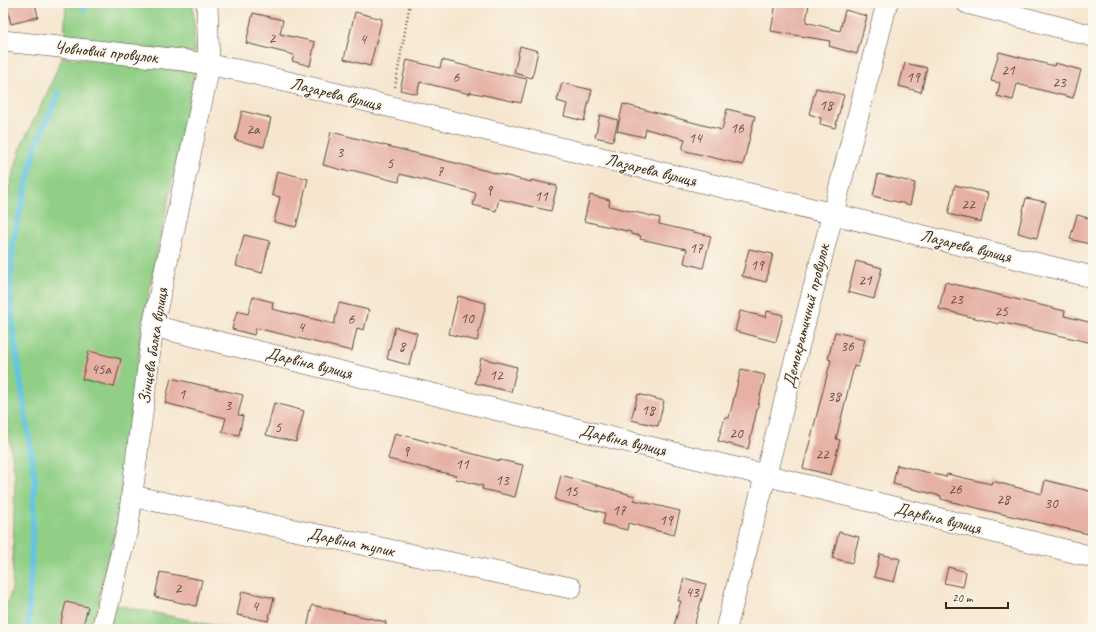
<svg xmlns="http://www.w3.org/2000/svg" width="1096" height="632" viewBox="0 0 1096 632" font-family="Caveat,sans-serif">
<style>
.green{fill:#90cf85;stroke:#667c52}
.lines{fill:none;stroke-linecap:round;stroke-linejoin:round}
.stream{stroke:#63c5e1;stroke-width:6}
.building{fill:#e6b0a5}
.minor-casing{stroke:#574639;stroke-width:22}
.path{stroke:#574639;stroke-width:2.5;stroke-dasharray:1 3;stroke-linecap:butt}
.minor{stroke:#fff;stroke-width:21}
.labels{text-anchor:middle;dominant-baseline:central;stroke-width:3.5;stroke-linejoin:round;paint-order:stroke}
.number-label{font-size:15px;fill:#664c40}
.street-label{font-size:17px;fill:#3b2a1e;stroke:#fbf7ec}
</style>
<rect width="100%" height="100%" fill="#fbf7ec"/>
<filter id="ink" filterUnits="userSpaceOnUse"><feTurbulence type="fractalNoise" baseFrequency=".025" numOctaves="2"/><feDisplacementMap in="SourceGraphic" scale="8" xChannelSelector="R" yChannelSelector="G"/><feConvolveMatrix kernelMatrix="1 2 1 2 8 2 1 2 1" color-interpolation-filters="sRGB"/></filter>
<filter id="wash" filterUnits="userSpaceOnUse"><feTurbulence type="fractalNoise" baseFrequency=".012" numOctaves="4" result="noise"/><feDisplacementMap in="SourceGraphic" scale="16" xChannelSelector="R" yChannelSelector="G"/><feGaussianBlur stdDeviation="0.9" result="paint"/><feColorMatrix in="noise" values="0 0 0 0 0 0 0 0 0 0 0 0 0 0 0 0 0 1.4 0 .05"/><feComposite in="paint" operator="in"/></filter>
<g filter="url(#wash)">
<rect width="100%" height="100%" fill="#f6e6cf"/>
<g class="green">
<path d="M66,3H193L195,53L64,40Z"/>
<path d="M62,57L195,71L143,321L117,524L98,601L231,629H3V617L12,589L15,475L3,398V209L22,144L49,89Z"/>
</g>
<g class="lines">
<g class="stream">
<path d="M85,9L86,3"/>
<path d="M28,629L35,479L14,336L10,291L13,240L36,146L59,92"/>
</g>
</g>
<g id="blocks">
<g class="building">
<path d="M6,3H35L38,17L11,24Z"/>
<path d="M776,3H809L806,22L840,31L845,10L867,16L857,54L829,46L830,41L771,31Z"/>
<path d="M355,12L382,19L370,66L344,59Z"/>
<path d="M253,13L283,20L280,34L315,42L310,66L292,61L294,55L246,43Z"/>
<path d="M520,46L538,51L532,78L514,73Z"/>
<path d="M999,52L1054,66L1055,63L1081,70L1073,98L1017,84L1013,100L997,96L1000,83L991,81Z"/>
<path d="M407,60L440,68L442,60L502,75V73L527,79L521,103L470,92V94L420,82L417,94L400,90Z"/>
<path d="M905,63L927,68L921,92L899,86Z"/>
<path d="M562,83L592,90L584,121L564,116L567,104L557,101Z"/>
<path d="M816,88L844,95L835,128L820,124L821,118L809,114Z"/>
<path d="M623,104L722,130L727,109L755,116L743,165L682,150L685,139L646,129L644,137L617,131Z"/>
<path d="M242,111L271,118L264,147L235,140Z"/>
<path d="M600,115L618,120L613,141L595,137Z"/>
<path d="M331,132L531,182V180L557,186L551,211L499,199L496,211L473,205L476,193L400,174L399,182L351,170L350,172L323,165Z"/>
<path d="M277,171L308,179L296,227L274,222L280,197L272,195Z"/>
<path d="M878,174L915,183L910,205L873,196Z"/>
<path d="M955,185L988,193L981,222L948,214Z"/>
<path d="M590,195L610,200L609,206L660,218L659,224L711,236L703,268L684,263L687,249L640,239L641,236L631,234V232L584,221Z"/>
<path d="M1026,198L1046,202L1037,238L1018,233Z"/>
<path d="M1077,215L1093,219V245L1070,239Z"/>
<path d="M244,235L270,241L262,273L236,266Z"/>
<path d="M749,249L773,254L766,282L742,276Z"/>
<path d="M856,261L882,268L874,299L848,292Z"/>
<path d="M945,282L1065,311L1064,316L1093,323V343L999,322V324L939,309Z"/>
<path d="M458,296L486,303L477,341L449,334Z"/>
<path d="M253,297L273,302L272,309L334,324L339,303L369,310L364,330L357,328L352,351L256,328L254,335L232,329L237,311L248,314Z"/>
<path d="M740,311L766,317L767,311L783,315L776,342L735,331Z"/>
<path d="M395,327L417,333L409,365L387,359Z"/>
<path d="M835,332L865,339L858,367L854,366L836,439L840,440L831,475L803,468L831,360L828,359Z"/>
<path d="M89,351L121,359L114,387L82,379Z"/>
<path d="M481,358L517,367L511,392L475,383Z"/>
<path d="M741,369L765,375L748,449L718,441L725,417L729,418Z"/>
<path d="M171,378L243,395L238,415L243,416L239,435L222,432L226,418L165,403Z"/>
<path d="M638,394L664,401L658,426L631,420Z"/>
<path d="M274,403L304,411L296,442L266,435Z"/>
<path d="M395,433L500,461V460L523,465L515,497L482,489L483,486L456,479L457,476L388,459Z"/>
<path d="M897,465L946,477L947,474L991,484L992,481L1042,494L1045,480L1093,492V535L985,510L941,499V496L893,484Z"/>
<path d="M561,475L635,496L634,500L680,511L674,535L628,523L627,530L603,524L605,513L555,500Z"/>
<path d="M839,532L859,537L852,563L832,558Z"/>
<path d="M880,554L900,559L894,582L874,577Z"/>
<path d="M948,567L966,572L963,587L944,583Z"/>
<path d="M160,572L202,580L196,606L155,597Z"/>
<path d="M684,578L706,584L693,629H673L681,601H678Z"/>
<path d="M242,591L274,598L268,621L237,615Z"/>
<path d="M66,602L88,607L82,629H59Z"/>
<path d="M312,605L386,622L385,629H307Z"/>
</g>
</g>
</g>
<g filter="url(#ink)">
<use href="#blocks" fill-opacity="0" stroke="#574639" stroke-width="1"/>
<g class="lines">
<defs>
<g id="minor">
<path d="M967,3L1093,36"/>
<path d="M3,41L182,60L243,71L1093,277"/>
<path d="M153,326L765,475L1093,557"/>
<path d="M132,496L571,588"/>
<path d="M102,629L128,526L153,326L207,77L209,64L207,3"/>
<path d="M726,629L887,3"/>
</g>
</defs>
<use href="#minor" class="minor-casing"/>
<path class="path" d="M395,87L410,3"/>
<use href="#minor" class="minor"/>
</g>
</g>
<g class="labels">
<g class="number-label">
<text x="272" y="38">2</text>
<text x="363" y="39">4</text>
<text x="1008" y="70">21</text>
<text x="456" y="77">6</text>
<text x="913" y="77">19</text>
<text x="1059" y="82">23</text>
<text x="826" y="105">18</text>
<text x="737" y="128">16</text>
<text x="253" y="129">2а</text>
<text x="695" y="138">14</text>
<text x="340" y="152">3</text>
<text x="390" y="163">5</text>
<text x="440" y="171">7</text>
<text x="489" y="190">9</text>
<text x="541" y="196">11</text>
<text x="968" y="204">22</text>
<text x="696" y="248">17</text>
<text x="757" y="265">19</text>
<text x="865" y="280">21</text>
<text x="956" y="299">23</text>
<text x="1001" y="311">25</text>
<text x="467" y="318">10</text>
<text x="351" y="319">6</text>
<text x="301" y="327">4</text>
<text x="402" y="346">8</text>
<text x="847" y="346">36</text>
<text x="101" y="369">45а</text>
<text x="496" y="375">12</text>
<text x="182" y="394">1</text>
<text x="834" y="396">38</text>
<text x="228" y="405">3</text>
<text x="648" y="410">18</text>
<text x="278" y="427">5</text>
<text x="736" y="433">20</text>
<text x="406" y="451">9</text>
<text x="822" y="454">22</text>
<text x="462" y="464">11</text>
<text x="502" y="480">13</text>
<text x="955" y="489">26</text>
<text x="571" y="491">15</text>
<text x="1003" y="499">28</text>
<text x="1051" y="503">30</text>
<text x="619" y="510">17</text>
<text x="666" y="520">19</text>
<text x="178" y="588">2</text>
<text x="692" y="592">43</text>
<text x="255" y="606">4</text>
</g>
<g class="street-label">
<text transform="translate(106 52) rotate(6)">Човновий провулок</text>
<text transform="translate(336 94) rotate(14)">Лазарева вулиця</text>
<text transform="translate(651 170) rotate(14)">Лазарева вулиця</text>
<text transform="translate(966 246) rotate(14)">Лазарева вулиця</text>
<text transform="translate(806 316) rotate(-76)">Демократичний провулок</text>
<text transform="translate(153 346) rotate(-81)">Зінцева балка вулиця</text>
<text transform="translate(309 363) rotate(14)">Дарвіна вулиця</text>
<text transform="translate(623 440) rotate(14)">Дарвіна вулиця</text>
<text transform="translate(938 518) rotate(14)">Дарвіна вулиця</text>
<text transform="translate(351 542) rotate(12)">Дарвіна тупик</text>
</g>
</g>
<rect width="1096" height="632" fill="none" stroke="#fbf7ec" stroke-width="16"/>
<path d="M946 602v6h62v-6" fill="none" stroke="#3b2a1e" stroke-width="2"/>
<text x="952" y="602" font-size="12" fill="#3b2a1e" stroke="#fbf7ec" stroke-width="3" paint-order="stroke">20 m</text>
</svg>
